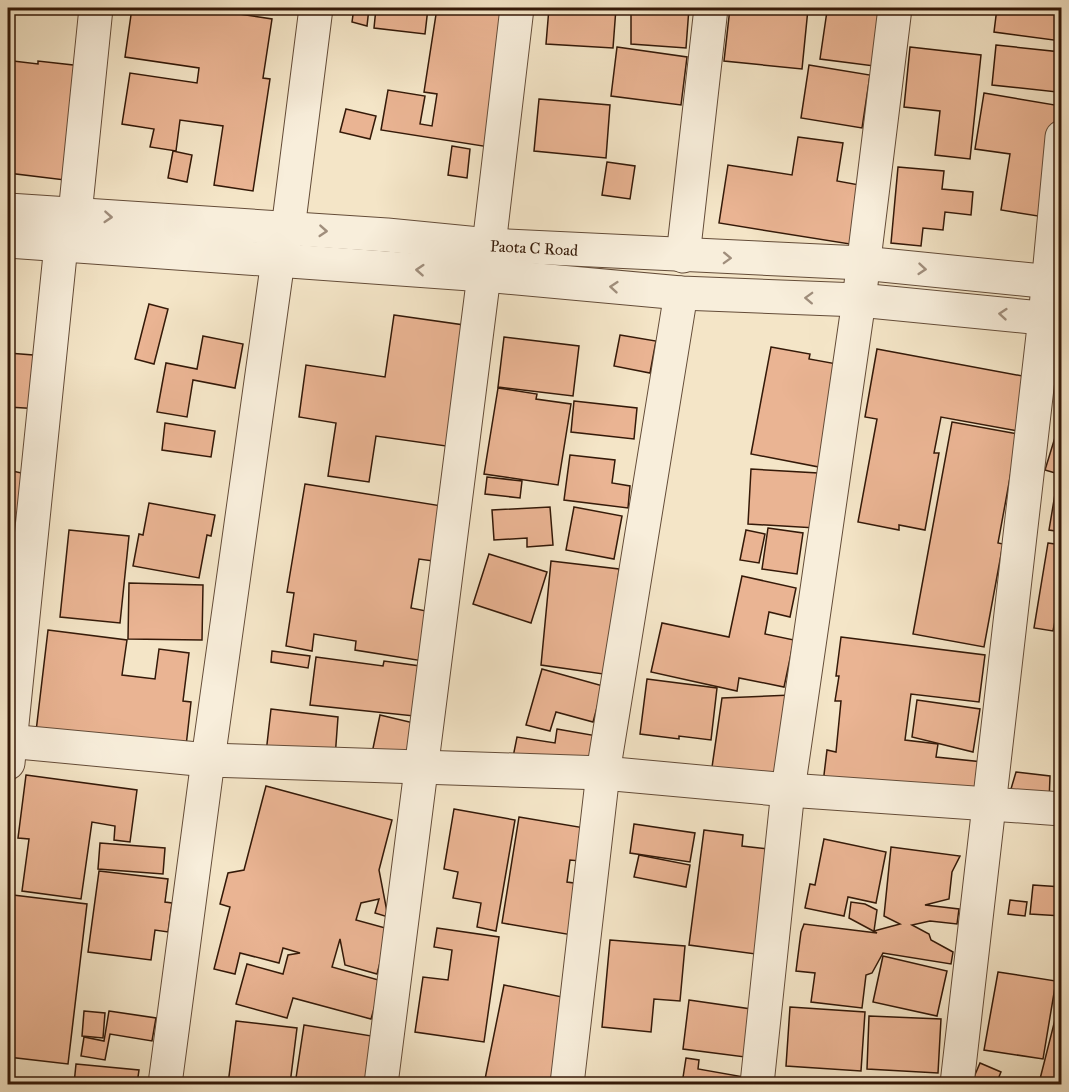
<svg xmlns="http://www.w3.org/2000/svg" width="1069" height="1092" viewBox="0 0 1069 1092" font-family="'IM FELL Great Primer',serif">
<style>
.building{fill:#eab493;stroke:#341908;stroke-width:1.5}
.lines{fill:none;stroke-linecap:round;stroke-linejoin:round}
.minor-casing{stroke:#644c38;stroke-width:35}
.tertiary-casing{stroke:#644c38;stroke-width:35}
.minor{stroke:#f8eedb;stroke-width:33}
.tertiary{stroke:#f8eedb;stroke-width:33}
.oneway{stroke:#a08e7c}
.labels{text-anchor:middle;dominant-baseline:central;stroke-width:5;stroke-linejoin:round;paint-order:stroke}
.street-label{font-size:16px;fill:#341908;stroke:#f8eedb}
</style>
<rect width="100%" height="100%" fill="#f4e5c7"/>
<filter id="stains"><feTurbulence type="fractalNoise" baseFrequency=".00333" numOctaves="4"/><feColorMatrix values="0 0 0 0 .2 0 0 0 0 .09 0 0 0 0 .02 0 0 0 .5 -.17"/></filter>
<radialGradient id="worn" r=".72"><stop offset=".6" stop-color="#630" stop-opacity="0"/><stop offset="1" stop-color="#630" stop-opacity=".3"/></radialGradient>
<g class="building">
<path d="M132,8H199L272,19L263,78L270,79L253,191L214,185L223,126L180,120L176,151L150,147L154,129L122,124L130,73L197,83L199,68L125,57Z"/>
<path d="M354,8H369L367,26L352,22Z"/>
<path d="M376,8H428L425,34L374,28Z"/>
<path d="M437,8H505L489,147L381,130L388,90L425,96L420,124L432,126L437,94L424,92Z"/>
<path d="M549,8H616L613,48L546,44Z"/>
<path d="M631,8H689L686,48L631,44Z"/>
<path d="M730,8L808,9L802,69L724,61Z"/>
<path d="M810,8H878L877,13L881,14L874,66L820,59L827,11L810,9Z"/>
<path d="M997,8H1062L1061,41L994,32Z"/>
<path d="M996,45L1061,52L1057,92L992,85Z"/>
<path d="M617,47L687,57L681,105L611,96Z"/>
<path d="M910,47L981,55L970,159L935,155L940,111L904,107Z"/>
<path d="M13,61L38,64V61L82,66L73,181L8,173V108Z"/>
<path d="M809,65L870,75L862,128L801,118Z"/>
<path d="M984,93L1061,106L1044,217L1001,210L1010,154L975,149Z"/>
<path d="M539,99L610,105L606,158L534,151Z"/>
<path d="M346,109L376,116L370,139L340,132Z"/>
<path d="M798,137L843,143L837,181L865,186L856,245L719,223L728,165L792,175Z"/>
<path d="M452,146L470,149L467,178L448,175Z"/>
<path d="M173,151L192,155L187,182L168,178Z"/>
<path d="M607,162L635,166L630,199L602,195Z"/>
<path d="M898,167L944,171L942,189L973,192L971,215L945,212L943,230L923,228L921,246L891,243Z"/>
<path d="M149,304L168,309L154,364L135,359Z"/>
<path d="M394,315L471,326L453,447L376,436L369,482L328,476L336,423L299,417L306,365L385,377Z"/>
<path d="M620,335L656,341L650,373L614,366Z"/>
<path d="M203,336L243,344L235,388L193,380L187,417L157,412L166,363L197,369Z"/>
<path d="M504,337L579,346L573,396L498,387Z"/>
<path d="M771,347L810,354L809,359L837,364L819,467L751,454Z"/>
<path d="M877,349L1028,377L1018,431L941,417L934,453H939L925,530L899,525V530L858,522L877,419L865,417Z"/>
<path d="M8,353L46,356L41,409L8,407Z"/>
<path d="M498,388L537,394L536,399L571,404L558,485L484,474Z"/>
<path d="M574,401L637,408L634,439L571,432Z"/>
<path d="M1060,421H1062V475L1045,470Z"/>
<path d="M952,422L1018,434L998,543L1003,544L984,647L913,634Z"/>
<path d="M165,423L215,431L211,457L162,450Z"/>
<path d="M570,455L615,460L612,483L630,486L628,508L564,500Z"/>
<path d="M751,469L818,473L816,528L748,524Z"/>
<path d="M8,470L26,474L15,523L22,525L11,578H8Z"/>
<path d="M487,477L522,481L520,498L485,494Z"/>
<path d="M305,484L442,506L433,561L419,559L411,608L431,612L423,661L355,650L356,641L314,634L312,651L286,646L294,593L287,592Z"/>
<path d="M1056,488L1062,489V532L1049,530Z"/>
<path d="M149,503L215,515L211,536L207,535L199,578L133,566L139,534L143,535Z"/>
<path d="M550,507L553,545L527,547V538L494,540L492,510Z"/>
<path d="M574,507L622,516L614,559L566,550Z"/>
<path d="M768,528L803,533L797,574L762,569Z"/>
<path d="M69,530L129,536L120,623L60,617Z"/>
<path d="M746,530L765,534L759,563L740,560Z"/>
<path d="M1048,543L1062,545V622L1055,621L1053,631L1034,628Z"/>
<path d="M489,554L547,572L531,623L473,604Z"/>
<path d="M551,561L619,569L610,675L541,665Z"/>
<path d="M742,576L796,588L790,617L769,612L765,634L794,640L784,687L739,678L737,691L651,672L662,623L729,637Z"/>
<path d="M129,583L203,585L202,640L128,639Z"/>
<path d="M48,630L127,640L122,675L155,679L159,649L189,653L183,701L191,702L185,755L35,740Z"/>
<path d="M841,637L985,655L979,702L911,694L905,740L938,744L936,757L983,762L981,791L823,783L827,750L836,752L841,701H835L839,676H836Z"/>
<path d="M272,651L310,656L308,668L271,662Z"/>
<path d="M316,657L383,666L384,661L420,666L414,716L310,705Z"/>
<path d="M542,669L603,686L593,722L556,712L550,731L526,725Z"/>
<path d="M647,679L717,688L711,740L679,736V739L640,734Z"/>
<path d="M791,695L780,779L711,774L722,698Z"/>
<path d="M917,700L980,709L973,752L912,737Z"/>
<path d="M271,709L338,717L335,758L266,753Z"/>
<path d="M380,715L418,724L412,753H372Z"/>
<path d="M557,729L603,737L599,767L512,762L517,737L555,743Z"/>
<path d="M1016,772L1050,776L1049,803L1008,799Z"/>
<path d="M26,775L137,790L130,842L114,840L115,826L92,822L81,899L22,891L29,839L18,838Z"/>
<path d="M266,786L392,820L379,870L388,917L375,913L379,899L361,903L356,920L389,929L377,974L345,965L340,939L332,967L382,981L371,1019L293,998L287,1018L236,1004L247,964L283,974L288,955L300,953L283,948L279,963L240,953L235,974L214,969L230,907L220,904L228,873L244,870Z"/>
<path d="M454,809L515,820L496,931L477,927L481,903L453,898L458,872L444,869Z"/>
<path d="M519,817L585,828L580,861L570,860L567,882L581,884L572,935L502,923Z"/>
<path d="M634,824L695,833L690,862L630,853Z"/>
<path d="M704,830L743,835L742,846L776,850L763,955L689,945Z"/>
<path d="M824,839L886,852L876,903L848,897L844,916L805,908L810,884L815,885Z"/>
<path d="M100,843L165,848L163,874L98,869Z"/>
<path d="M891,847L960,856L952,872L949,899L925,905L959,909L957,924L930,921L912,925L929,934L931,940L953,952L951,964L883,953L872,973L866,975L862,1008L811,1002L815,973L796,971L801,932L804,924L877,933L849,918L851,902L865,904L877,910L874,931L900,924L884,916Z"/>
<path d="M639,855L690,865L686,887L634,877Z"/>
<path d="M99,871L168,879L165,902L172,903L168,932L155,930L151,960L88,952Z"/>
<path d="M1033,885L1062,887V916L1030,914Z"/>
<path d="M13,895L87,904L68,1064L8,1057V939Z"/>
<path d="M1010,900L1027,902L1025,916L1008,914Z"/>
<path d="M437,928L499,937L484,1042L415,1032L423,977L448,980L452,950L434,947Z"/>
<path d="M610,940L685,946L680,1001L654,999L651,1032L602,1027Z"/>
<path d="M883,956L947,971L937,1016L873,1002Z"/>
<path d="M998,972L1056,981L1043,1059L984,1050Z"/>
<path d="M504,985L567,998L550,1084H484Z"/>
<path d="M1062,992V1084L1040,1079Z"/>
<path d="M689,1000L751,1009L745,1057L683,1049Z"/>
<path d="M790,1007L865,1012L861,1071L786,1066Z"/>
<path d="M84,1011L105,1013L103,1038L82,1036Z"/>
<path d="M109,1011L156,1018L152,1041L110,1034L105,1060L81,1056L84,1037L104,1041Z"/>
<path d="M869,1016L941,1019L938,1073L867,1069Z"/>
<path d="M236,1021L297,1028L290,1084H228Z"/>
<path d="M304,1025L384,1038L376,1084H336L296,1078Z"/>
<path d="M686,1058L699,1060L698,1069L744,1077L743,1084H682Z"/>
<path d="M980,1063L1001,1072L996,1084H971Z"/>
<path d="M76,1064L139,1070L137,1084H74Z"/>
</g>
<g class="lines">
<defs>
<g id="minor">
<path d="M75,214L96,8"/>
<path d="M489,245L517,8"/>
<path d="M683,256L711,8"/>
<path d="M8,741L208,760L603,773L788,790L1062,809"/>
<path d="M8,763L61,245"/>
<path d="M165,1084L208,760L278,260L288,229L316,8"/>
<path d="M381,1084L484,275"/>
<path d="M567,1084L603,773L681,293"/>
<path d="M757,1084L788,790L859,300L895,8"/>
<path d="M957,1084L1045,318L1062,137"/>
</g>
<g id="tertiary">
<path d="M8,210L387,235L489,245L862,263L1062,283"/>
<path d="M8,241L484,275L681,293L859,300L1062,320"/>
</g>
</defs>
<use href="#minor" class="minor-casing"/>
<use href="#tertiary" class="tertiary-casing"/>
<use href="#minor" class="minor"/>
<use href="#tertiary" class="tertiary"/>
</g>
<defs><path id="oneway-chevron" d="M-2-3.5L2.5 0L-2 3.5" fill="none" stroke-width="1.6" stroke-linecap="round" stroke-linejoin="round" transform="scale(1.5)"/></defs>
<g class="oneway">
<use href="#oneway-chevron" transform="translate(108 217) rotate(4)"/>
<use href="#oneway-chevron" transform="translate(323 231) rotate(4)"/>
<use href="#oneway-chevron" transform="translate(727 258) rotate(2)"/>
<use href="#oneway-chevron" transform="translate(922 269) rotate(5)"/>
<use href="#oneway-chevron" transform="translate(420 270) rotate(-176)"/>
<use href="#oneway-chevron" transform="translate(614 287) rotate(-175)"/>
<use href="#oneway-chevron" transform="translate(809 298) rotate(-178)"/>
<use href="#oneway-chevron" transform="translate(1003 314) rotate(-175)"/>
</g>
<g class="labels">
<g class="street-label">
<text transform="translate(534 248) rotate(3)">Paota C Road</text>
</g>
</g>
<rect width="1069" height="1092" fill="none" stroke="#f4e5c7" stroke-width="30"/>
<rect x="9" y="9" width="1051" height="1074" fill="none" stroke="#341908" stroke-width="3"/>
<rect x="15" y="15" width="1039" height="1062" fill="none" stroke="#341908" stroke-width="1.5"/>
<rect width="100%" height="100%" filter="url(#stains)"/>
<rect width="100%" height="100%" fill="url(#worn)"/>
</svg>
